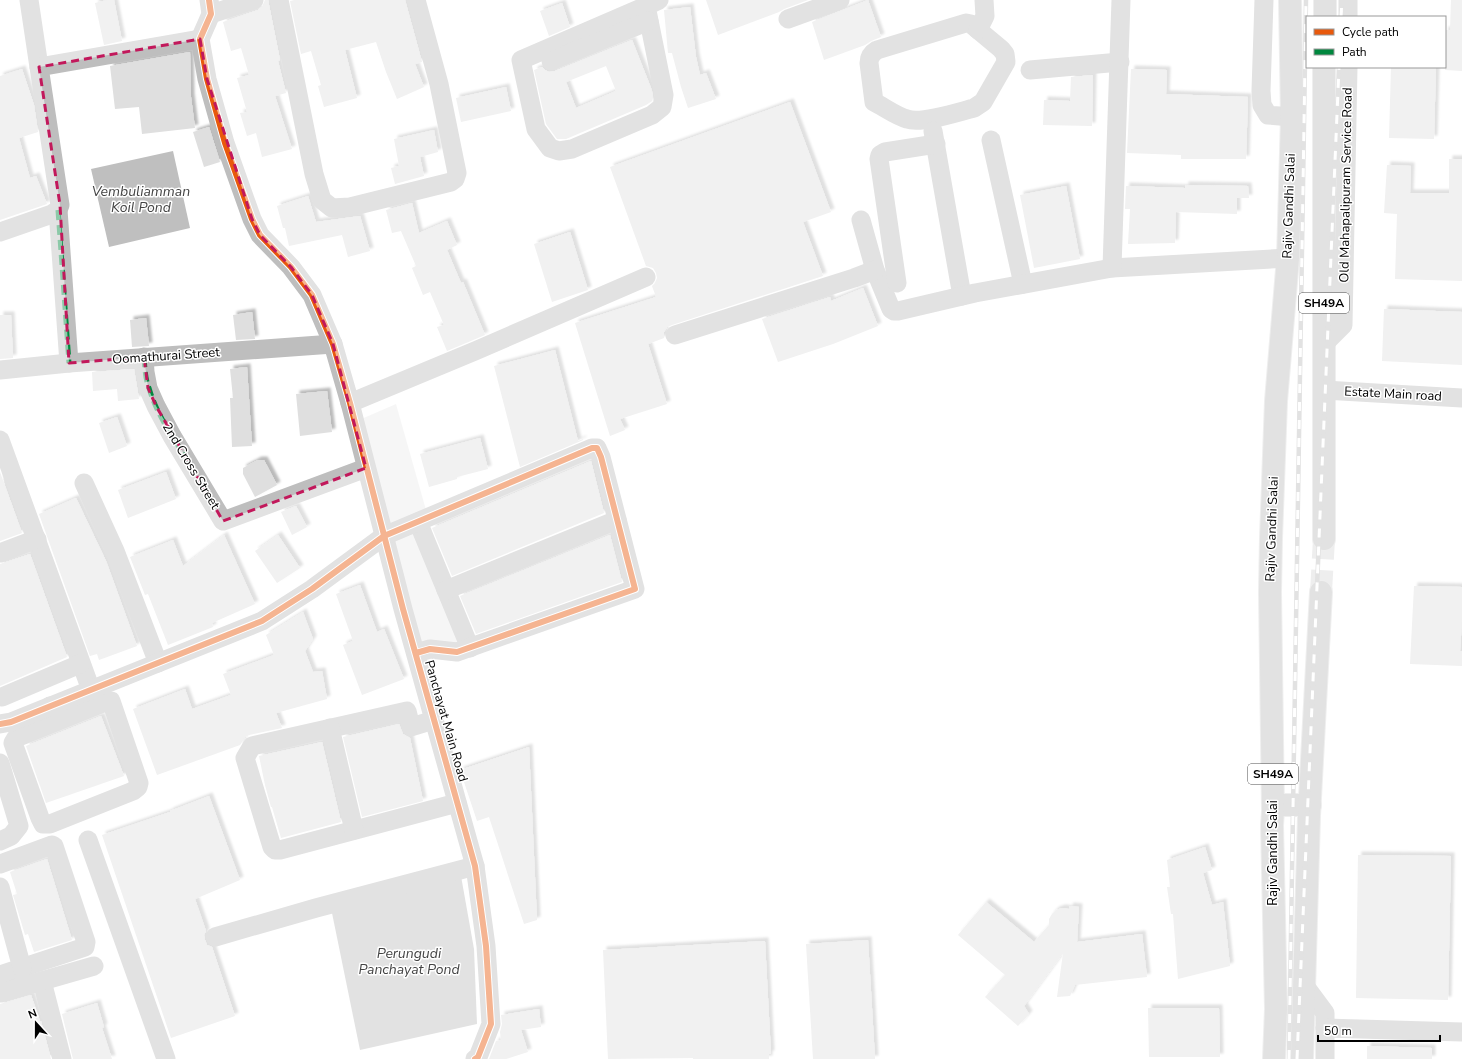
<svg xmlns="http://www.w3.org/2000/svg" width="1462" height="1059" viewBox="0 0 1462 1059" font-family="'Nunito Sans',sans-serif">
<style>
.green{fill:#ececec}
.water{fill:#bfbfbf}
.building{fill:#dfdfdf;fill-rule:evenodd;filter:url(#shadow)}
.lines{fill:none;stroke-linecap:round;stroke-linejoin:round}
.major-tunnel{stroke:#d9d9d9;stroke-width:22;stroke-dasharray:22 11;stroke-linecap:butt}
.major-casing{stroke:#dbdbdb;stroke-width:24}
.minor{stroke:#bebebe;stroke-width:19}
.major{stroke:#bebebe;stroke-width:22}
.rail-casing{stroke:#bebebe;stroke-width:4.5}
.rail{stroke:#fff;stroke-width:3;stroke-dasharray:9;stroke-linecap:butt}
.quiet{stroke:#00873e;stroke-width:5;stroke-dasharray:10 5;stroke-linecap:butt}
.cycleway-casing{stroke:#fff;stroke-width:8}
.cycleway{stroke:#e8590c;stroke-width:6}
.marked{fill:none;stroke:#c2185b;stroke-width:3;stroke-dasharray:8 5;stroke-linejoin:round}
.labels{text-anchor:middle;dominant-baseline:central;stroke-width:3;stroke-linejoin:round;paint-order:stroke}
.shield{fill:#fff;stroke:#4c4c4c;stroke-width:1}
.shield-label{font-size:12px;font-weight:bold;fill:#000}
.street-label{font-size:13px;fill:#000;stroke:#fff}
.water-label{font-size:14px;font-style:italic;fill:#444;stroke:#fff}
</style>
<defs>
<filter id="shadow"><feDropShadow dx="3.5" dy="-3.5" stdDeviation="1" flood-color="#0004"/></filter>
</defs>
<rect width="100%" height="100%" fill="#fff"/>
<path class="green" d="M396,404L464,644L426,657L359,420Z"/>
<g class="water">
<path d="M173,151L190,228L109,247L91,169Z"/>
<path d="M461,876L474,949L477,1024L360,1050L332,913Z"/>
</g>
<g class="building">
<path d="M107,0H114L122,41L104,45L95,3Z"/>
<path d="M265,0H268L280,60L278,61L286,93L275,96L292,149L262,157L256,133L247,136L240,113L247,112L237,78L249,75L241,48L231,51L223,22L258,10L262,7Z"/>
<path d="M295,0H405L422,62L415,64L424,87L397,99L386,72L376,42L345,50L357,98L324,107L318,86L321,85L311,51L301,54L290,1Z"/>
<path d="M706,0H808L784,9L779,12L718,35Z"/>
<path d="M868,0L881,37L871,41L865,45L824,60L812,22Z"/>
<path d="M1451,0H1462V71L1445,70V30H1450Z"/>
<path d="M562,3L570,27L549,36L540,11Z"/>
<path d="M690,7L696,57L700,75L706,73L716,99L688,108L681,87L672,53H668L664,10Z"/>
<path d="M632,40L651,88L653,95L652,101L646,105L566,139H557L546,124L534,70L542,67L545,70L549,72L555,71ZM606,66L616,91L576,108L566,82Z"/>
<path d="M190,52L191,97L195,128L142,134L139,107L115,109L110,66Z"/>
<path d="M1391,67H1436L1434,139L1389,138Z"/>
<path d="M22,69L34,105L38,132L19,138L30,178L36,176L47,204L0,220V76Z"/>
<path d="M1131,69L1167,70L1166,94L1248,97L1246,159H1181V155L1127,153Z"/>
<path d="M1093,75L1092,126L1043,125L1044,100L1070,101L1071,77Z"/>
<path d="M506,87L511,111L461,122L456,98Z"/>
<path d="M790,102L831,212L803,222L823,276L672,325L667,327L664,332V338L648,344L667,404L620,419L625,430L610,436L575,323L656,297L652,286L655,283L657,278L656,273L653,268L646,266L610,167Z"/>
<path d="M209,127L220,162L204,167L193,132Z"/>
<path d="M434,130L438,152L420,157L424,176L395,184L391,168L399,166L394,139Z"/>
<path d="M1449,159H1462V281L1395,279L1397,214L1384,213L1387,165L1411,166L1410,193H1449Z"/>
<path d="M1185,185L1248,186L1249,198H1237V214L1176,212L1175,243L1128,244L1130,209H1125L1126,186L1185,188Z"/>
<path d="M1066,186L1080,259L1034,268L1020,195Z"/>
<path d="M308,196L316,222L360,216L370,251L348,257L342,235L289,246L285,228H283L277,206Z"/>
<path d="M412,203L419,233L447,221L457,245L447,250L461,283L463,282L485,335L447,351L437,327L444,325L430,292L423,295L412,268L416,266L401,231L392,233L386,210Z"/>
<path d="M570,232L588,290L552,302L534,244Z"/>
<path d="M863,288L878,326L833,344L778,362L762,319L830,297L831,301Z"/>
<path d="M1384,309L1462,312V365L1382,361Z"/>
<path d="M252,312L255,339L236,340L233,315Z"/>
<path d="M0,315H11L13,358L0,359Z"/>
<path d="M146,318L149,346L132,347L130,320Z"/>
<path d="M555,350L578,441L583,439V440L520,467L494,366Z"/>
<path d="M247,367L252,446L232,447L230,398H233L230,369Z"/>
<path d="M134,369L139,399L118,401L117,389L93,391L92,372Z"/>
<path d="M327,391L332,432L300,436L296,394Z"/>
<path d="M117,417L127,446L109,453L99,423Z"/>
<path d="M480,438L488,469L457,477V479L429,487L420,454Z"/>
<path d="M258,460H264L277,485L255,497L243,474V468Z"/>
<path d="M591,461L604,513L452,576L432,528Z"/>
<path d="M0,472L22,533L0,541Z"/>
<path d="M166,472L176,499L128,518L118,490Z"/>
<path d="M76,498L106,561L137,646L99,660L97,654L90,656L39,514Z"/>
<path d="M296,506L307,527L292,535L281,512Z"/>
<path d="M224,535L255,604L212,623L213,627L168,645L148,594L145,595L130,557L173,540L183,566Z"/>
<path d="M278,535L300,568L277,583L255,551Z"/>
<path d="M610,535L622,582L476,634L460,596Z"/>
<path d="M30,554L67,657L0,686V564Z"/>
<path d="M360,585L377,632L384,629L404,679L362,695L343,645L353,641L336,594Z"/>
<path d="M1414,586L1462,587V621L1460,651H1462V666L1410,664Z"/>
<path d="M303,612L313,639L305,651L313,672L322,671L327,699L276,713L282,728L249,735L245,737L240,745L157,775L133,709L185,689L192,709L231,695L223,674L274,655L266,635Z"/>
<path d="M101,716L124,776L46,803L26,746Z"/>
<path d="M399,724L403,734L410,738L423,801L362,817L343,737Z"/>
<path d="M322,742L341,822L281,838L272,807H271L265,785L259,756Z"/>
<path d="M529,747L537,920L524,924L489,817L477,821L460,770Z"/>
<path d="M209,796L240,880L195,899L206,931L204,935L205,940L207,945L212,947L235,1016L171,1038L102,835L170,812V811Z"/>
<path d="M1205,847L1212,870L1203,873L1212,905L1223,902L1230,966L1178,979L1173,914H1171L1167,887H1170L1167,860Z"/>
<path d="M1358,855L1451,856L1448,1000L1356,998Z"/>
<path d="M47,859L72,940L34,952L28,934L25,935L13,895L17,894L10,872Z"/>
<path d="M986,902L1034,942L1049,925V919L1052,914L1056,910L1062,908L1069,909L1070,906L1079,907L1077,942L1142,934L1147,977L1075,985L1070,996L1057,997L1063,953L1024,1006L1029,1014L1018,1026L985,997L1005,975L958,935Z"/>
<path d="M868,940L875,1059H813L806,944Z"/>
<path d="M765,941L771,1054H769V1059H693V1058L608,1059L603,950Z"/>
<path d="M31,995L40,1021H41L51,1059H0V1004Z"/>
<path d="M97,1003L104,1027L102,1028L112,1059H73L62,1014Z"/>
<path d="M1148,1008H1219L1220,1057H1149Z"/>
<path d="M539,1009L541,1027L521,1030L528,1052L506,1059H489L496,1041L501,1040L500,1032L502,1024L501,1015Z"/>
<path d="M1367,1046L1432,1048V1059H1367Z"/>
</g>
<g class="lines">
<path class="major-tunnel" d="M1321,592L1324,539"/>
<defs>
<g id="major">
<path d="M1325,17V0"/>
<path d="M1324,539V67"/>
<path d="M1273,805H1310"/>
<path d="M1274,1059L1276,1009L1272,825L1273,810L1270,592L1271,538L1276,401L1288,258L1292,117L1290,0"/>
<path d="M1302,1059L1309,816L1321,592"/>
</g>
</defs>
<use href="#major" class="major-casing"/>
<g class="minor">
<path d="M29,0L39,67"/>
<path d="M209,0L211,14L200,39L207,79L225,143L252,219L260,235L291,267L312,295L333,344L350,403L403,609L475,866L486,946L491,1024L478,1057L475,1059"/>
<path d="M279,0L314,174L322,200L332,208L350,207L451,182L455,179L457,173L439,84L416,0"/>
<path d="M1264,0L1261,91L1262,105L1268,115L1292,117"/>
<path d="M646,6L664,95L662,107L652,115L572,149L559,151L550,148L536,129L521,60L646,6L659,0"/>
<path d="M211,14L254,0"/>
<path d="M1348,17V0"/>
<path d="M788,19L840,0"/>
<path d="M966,23L971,24L1001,49L1005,54L1006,62L983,102L974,108C958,112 922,124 907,119C896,116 884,107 874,102L869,63C869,57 872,53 877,50Z"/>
<path d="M978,30L985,16L984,0"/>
<path d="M551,61L649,21"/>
<path d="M1030,70L1120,62"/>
<path d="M933,131L962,296"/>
<path d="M991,140L1023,284"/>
<path d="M58,210L69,363"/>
<path d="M861,220L875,270L891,309L894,311H898L975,293L1112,268L1288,258"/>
<path d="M0,232L52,214L58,210L60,205L39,67L200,39"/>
<path d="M1112,268L1121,0"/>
<path d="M897,283L879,159L880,155L885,152L936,144"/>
<path d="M675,335L854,278L875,270"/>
<path d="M1324,344L1343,325L1348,67"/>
<path d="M144,357L145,372L148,388L156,406L172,436L223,521L366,468"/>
<path d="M0,370L69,363L333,344"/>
<path d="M1324,390L1462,398"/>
<path d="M350,403L475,351L646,277"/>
<path d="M0,440L91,690"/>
<path d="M84,483L115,551L158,663"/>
<path d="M418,522L470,648"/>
<path d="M0,553L37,539"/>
<path d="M446,590L617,520"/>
<path d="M2,697L80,664"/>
<path d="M50,706L56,722L108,701H111L139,783L138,787L133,791L50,824H43L40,818L13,743L16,738L56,722"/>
<path d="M434,720L411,727L407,711L252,746L245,758L272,847L275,850H280L457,803"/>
<path d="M0,724L11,722L262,621L312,589L384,536L592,448H597L601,457L635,589L457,652L430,649L416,653"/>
<path d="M330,728L354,830"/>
<path d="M0,763L19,826L11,836L0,841"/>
<path d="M88,840L166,1059"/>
<path d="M0,864L52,845L54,846L86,942L85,947L0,975"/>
<path d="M0,887L22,968"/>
<path d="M215,937L316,908L475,866"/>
<path d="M42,981L62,1059"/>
<path d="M1305,986L1325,1013V1059"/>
<path d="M0,993L94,966"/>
<path d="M1325,1028L1462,1032"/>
</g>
<use href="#major" class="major"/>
<defs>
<g id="rail">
<path d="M1341,17L1342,0"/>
<path d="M1289,1059L1306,0"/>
<path d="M1297,1059L1339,67"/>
</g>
</defs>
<use href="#rail" class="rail-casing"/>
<use href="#rail" class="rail"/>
<g class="quiet">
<path d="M58,210L69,363"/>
<path d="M144,357C145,368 145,378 149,388C157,416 175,440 190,464"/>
</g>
<defs>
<g id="cycleway">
<path d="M209,0L211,14L200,39L207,79L225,143L252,219L260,235L291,267L312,295L333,344L350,403L403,609L475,866L486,946L491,1024L478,1057L475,1059"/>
<path d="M0,724L11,722L262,621L312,589L384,536L592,448H597L601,457L635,589L457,652L430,649L416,653"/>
</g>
</defs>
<use href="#cycleway" class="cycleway-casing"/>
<use href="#cycleway" class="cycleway"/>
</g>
<path d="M0 0H1462V1059H0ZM200,39L207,79L252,219L260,235L291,267L312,295L333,344L366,468L223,521L156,406L148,388L144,357L69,363L60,205L39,67Z" fill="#fff" fill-opacity=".55" fill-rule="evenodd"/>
<path class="marked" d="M200,39L207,79L252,219L260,235L291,267L312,295L333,344L366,468L223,521L156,406L148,388L144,357L69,363L60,205L39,67Z"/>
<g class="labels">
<g class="shield">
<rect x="1299" y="293" width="50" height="20" rx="3"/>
<rect x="1248" y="764" width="50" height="20" rx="3"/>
</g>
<g class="shield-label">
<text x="1324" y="303">SH49A</text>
<text x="1273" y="774">SH49A</text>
</g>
<g class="street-label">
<text transform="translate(1346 185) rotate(-89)">Old Mahapalipuram Service Road</text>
<text transform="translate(1289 206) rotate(-88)">Rajiv Gandhi Salai</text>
<text transform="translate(166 356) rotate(-4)">Oomathurai Street</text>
<text transform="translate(1393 394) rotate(3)">Estate Main road</text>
<text transform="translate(191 466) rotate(59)">2nd Cross Street</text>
<text transform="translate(1272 529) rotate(-88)">Rajiv Gandhi Salai</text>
<text transform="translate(446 721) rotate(74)">Panchayat Main Road</text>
<text transform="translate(1273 853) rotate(-90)">Rajiv Gandhi Salai</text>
</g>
<g class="water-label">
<text x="141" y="191">Vembuliamman<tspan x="141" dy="16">Koil Pond</tspan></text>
<text x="409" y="953">Perungudi<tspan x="409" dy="16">Panchayat Pond</tspan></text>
</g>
</g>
<rect x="1306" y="16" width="140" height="52" fill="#ffffff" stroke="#999999"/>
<rect x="1314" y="29" width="20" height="6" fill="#e8590c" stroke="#999999"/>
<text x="1342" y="36" font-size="12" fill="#000000">Cycle path</text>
<rect x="1314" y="49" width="20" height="6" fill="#00873e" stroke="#999999"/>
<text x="1342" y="56" font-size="12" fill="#000000">Path</text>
<g transform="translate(36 1023) rotate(339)" stroke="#ffffff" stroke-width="3" paint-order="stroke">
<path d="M0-3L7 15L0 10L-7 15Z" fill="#000000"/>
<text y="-6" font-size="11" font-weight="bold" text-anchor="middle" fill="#000000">N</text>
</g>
<path d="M1318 1035v6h122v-6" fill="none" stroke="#000000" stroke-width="2"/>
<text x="1324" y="1035" font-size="12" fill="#000000" stroke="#ffffff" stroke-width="3" paint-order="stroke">50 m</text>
</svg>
